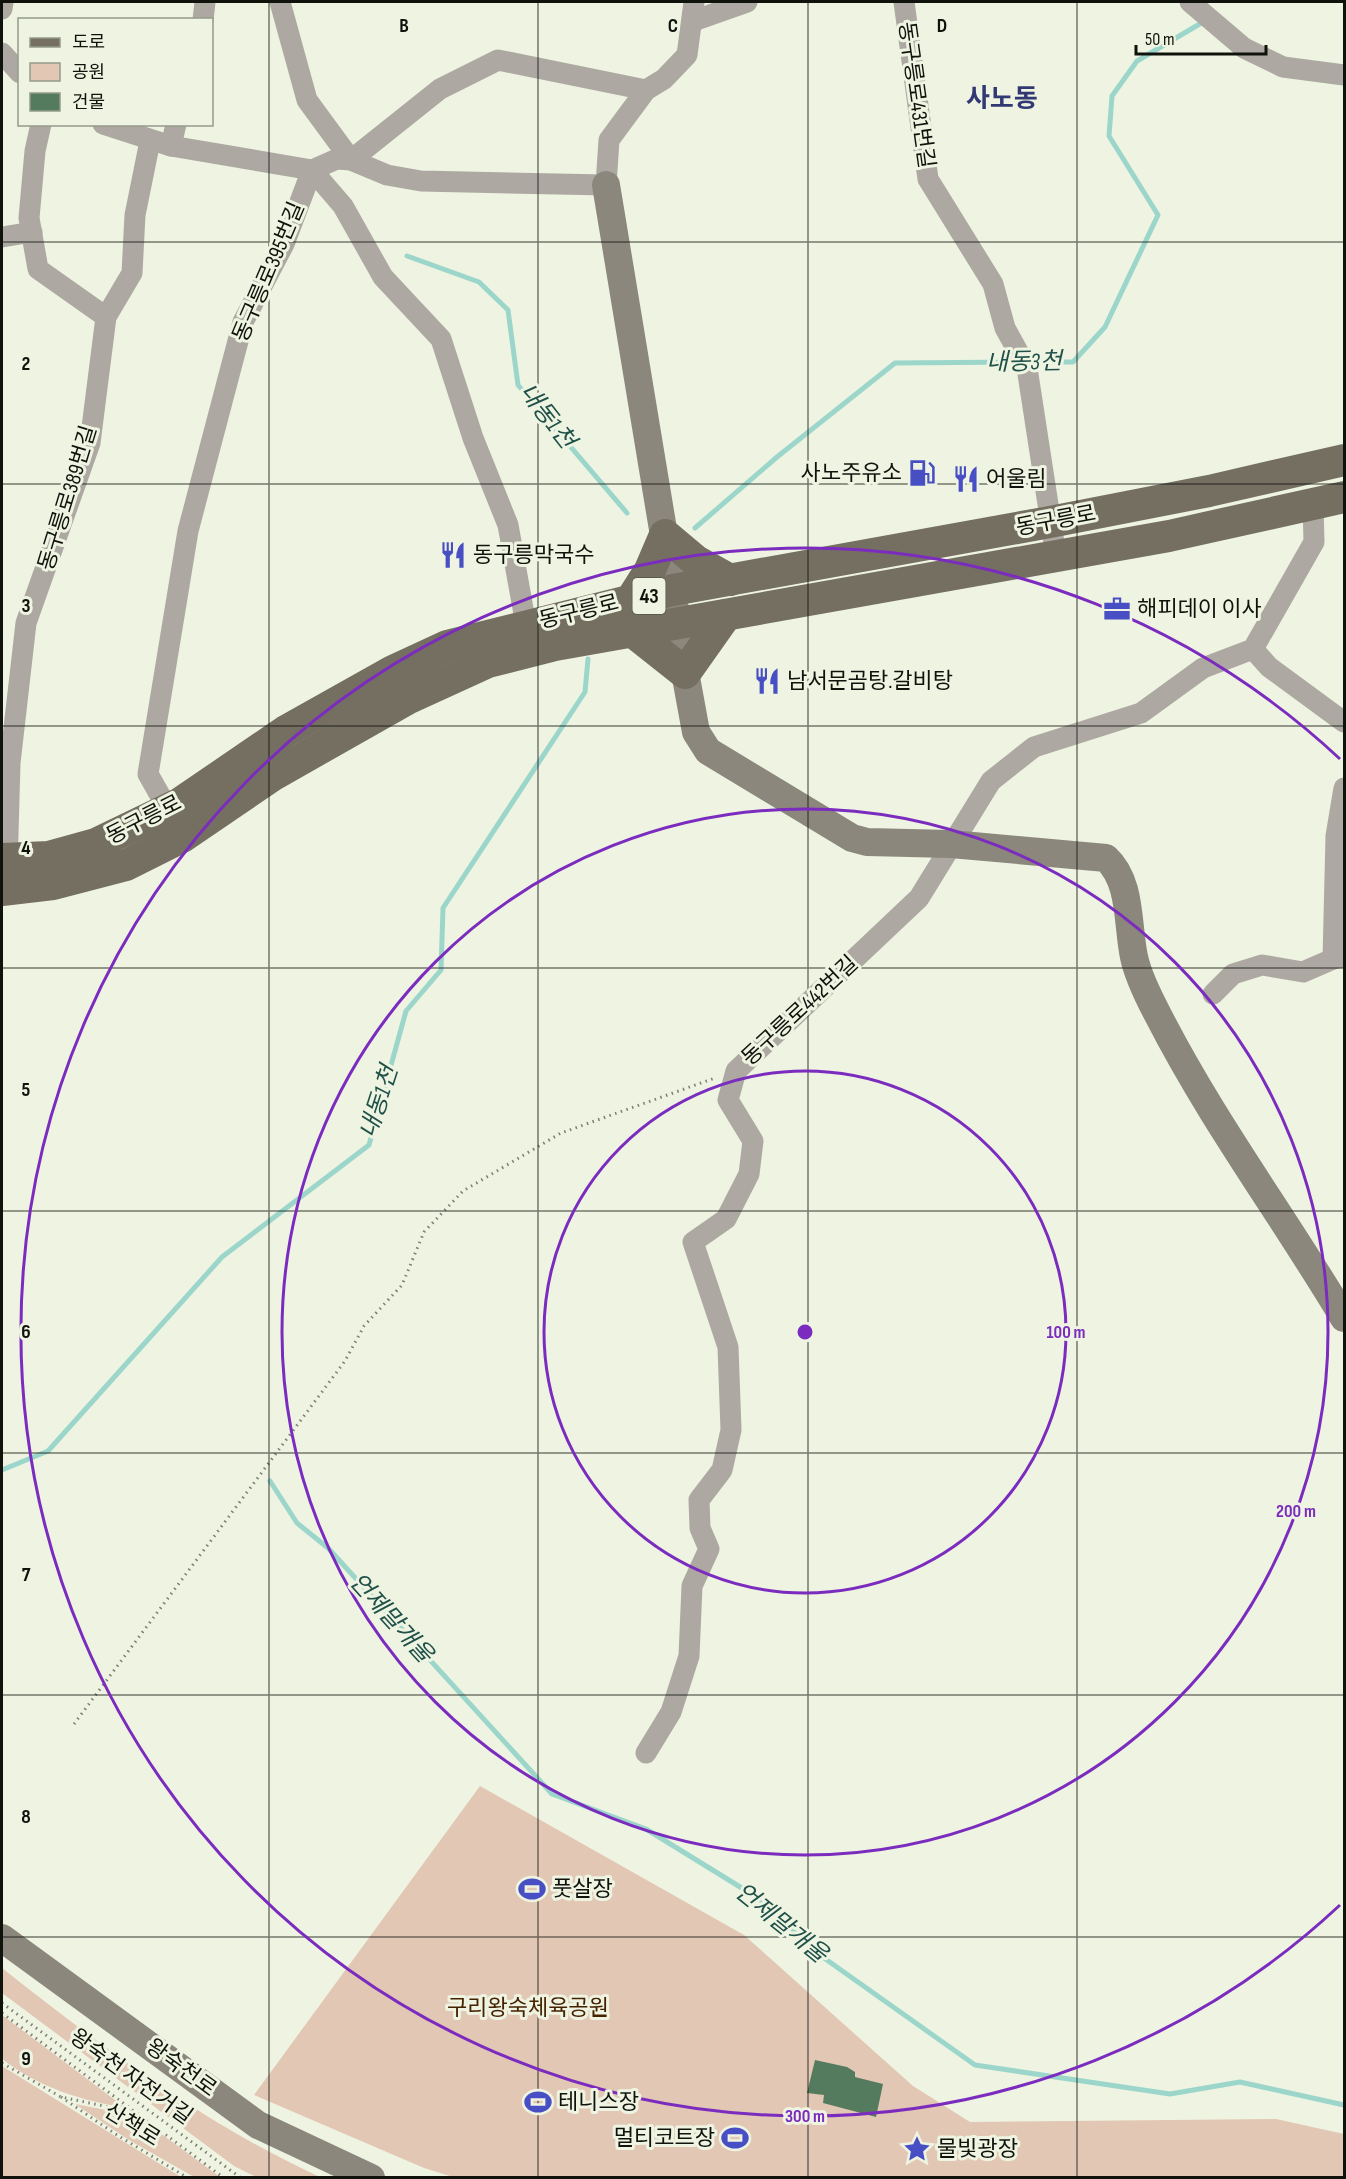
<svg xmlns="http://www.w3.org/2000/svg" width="1346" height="2179" viewBox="0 0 1346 2179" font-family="'Sofia Sans Condensed','Noto Sans KR',sans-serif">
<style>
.green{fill:#e2c7b4}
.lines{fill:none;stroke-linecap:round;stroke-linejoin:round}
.stream{stroke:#9cd6cb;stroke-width:5}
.building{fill:#557b5e}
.path{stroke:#7d8175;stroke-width:3;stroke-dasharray:1.5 4.5;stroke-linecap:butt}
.street{stroke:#ada9a2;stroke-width:21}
.secondary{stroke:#8c877c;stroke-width:28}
.primary{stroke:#746f61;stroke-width:32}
.grid{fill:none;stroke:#10120c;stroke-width:1.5;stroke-opacity:0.55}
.ring{fill:none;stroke:#7b2cbf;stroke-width:3}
.labels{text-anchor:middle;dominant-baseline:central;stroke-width:6;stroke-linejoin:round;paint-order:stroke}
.shield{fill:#eef4e1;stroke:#53564c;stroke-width:1.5}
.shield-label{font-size:21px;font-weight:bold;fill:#10120c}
.street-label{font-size:22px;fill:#10120c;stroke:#eef4e1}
.poi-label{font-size:22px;fill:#10120c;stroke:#eef4e1;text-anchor:start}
.park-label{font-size:22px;fill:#462100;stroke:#eef4e1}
.water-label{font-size:24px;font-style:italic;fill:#1f5149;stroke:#eef4e1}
.quarter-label{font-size:26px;font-weight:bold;fill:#313873;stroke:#eef4e1}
.grid-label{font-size:20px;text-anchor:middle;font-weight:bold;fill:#10120c;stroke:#eef4e1;stroke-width:6;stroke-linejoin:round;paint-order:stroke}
.centre{fill:#7b2cbf;stroke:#eef4e1;stroke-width:3}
.ring-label{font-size:18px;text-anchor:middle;font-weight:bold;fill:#7b2cbf;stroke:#eef4e1;stroke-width:6;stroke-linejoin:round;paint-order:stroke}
</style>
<rect width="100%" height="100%" fill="#eef4e1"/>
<g class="green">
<path d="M480,1786L744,1935L913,2086L970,2122L1276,2119L1344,2134V2177H453L424,2168L254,2095Z"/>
<path d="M2,1968C101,2046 204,2124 320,2177H256L234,2166L2,1993Z"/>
<path d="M2,2015L115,2100L127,2108C82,2101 38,2087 2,2059Z"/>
<path d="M2,2066L181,2177H2Z"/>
<path d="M75,2104L137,2116L220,2177H194L129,2140Z"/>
</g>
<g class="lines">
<g class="stream">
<path d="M407,256L479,282L508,310L518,385L627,513"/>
<path d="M1030,362H1073L1105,327L1158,215L1109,136L1112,96L1137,61L1203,22"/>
<path d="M695,528L777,457L895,363L1018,362"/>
<path d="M2,1470L48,1451L222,1257L369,1145L406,1011L441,970L443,908L585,692L588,659"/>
<path d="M270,1481L297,1523L328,1548L552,1794L646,1829L758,1898L817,1953L975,2065L1170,2094L1240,2082L1344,2105"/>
</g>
</g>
<path class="building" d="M815,2060L847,2067L855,2072V2077L883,2084L876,2117L823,2103L824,2095L807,2093Z"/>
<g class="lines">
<g class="path">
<path d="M74,1724L345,1361L364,1326L402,1285L424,1232L463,1191L561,1133L715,1078"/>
<path d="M2,2003L241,2178"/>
<path d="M2,2013L224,2178"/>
<path d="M2,2063L61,2097L133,2112"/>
<path d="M61,2097L117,2135L188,2178"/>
</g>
<g class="street">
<path d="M280,2L307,100L351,160L387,175L421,181L606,185L609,140L646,90L664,79L687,55L694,2"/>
<path d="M904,2L928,179L993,284L1005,328L1027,368L1056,556"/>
<path d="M1190,2L1244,48L1283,67L1344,75"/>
<path d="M2,9L3,2"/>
<path d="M203,20L205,2"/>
<path d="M693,21L747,2"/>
<path d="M2,53L20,73"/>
<path d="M41,124L35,151L29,218L38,269L106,317"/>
<path d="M103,124L171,146L312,170L343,206L383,277L441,339L473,438L508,525L526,625"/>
<path d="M171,146L176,124"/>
<path d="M2,237L32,232"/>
<path d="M1253,649L1269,667L1344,722"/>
<path d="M174,820L148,774L188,531L243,322L284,244L312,170L337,159L351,160L440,89L498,60L646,90"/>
<path d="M7,870L10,763L26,623L90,443L106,317L132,273L135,215L150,141"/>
<path d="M1333,959L1336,836L1344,788"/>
<path d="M1213,994L1233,974L1262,965L1303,972L1333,959L1344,957"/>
<path d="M646,1753L671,1712L689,1656L692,1586L709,1549L700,1528L699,1500L722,1470L731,1430L728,1347L693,1242L726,1219L749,1174L753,1141L728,1100L736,1071L919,898L991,781L1034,747L1141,713L1203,668L1253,649L1314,542L1313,505"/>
</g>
<g class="secondary">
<path d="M606,185L673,590L676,623L696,732L708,751L852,838L867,842L951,844L1106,858C1132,882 1127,924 1134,957C1138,976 1149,998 1158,1015C1212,1121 1284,1217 1344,1318"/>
<path d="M2,1938L258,2125L371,2178"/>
</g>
<g class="primary">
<path d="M631,600L650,570L665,535L696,561L730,580"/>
<path d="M632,631L685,673L726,615"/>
<path d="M2,859L49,857L96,844L179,804L286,731L393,671L447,646L673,590L1050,522L1209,491L1344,460"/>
<path d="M2,890L53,884L126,865L182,837L273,775L407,699L488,662L555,645L1169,536L1344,497"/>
</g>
</g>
<path class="grid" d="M269,2V2178M538,2V2178M808,2V2178M1077,2V2178M2,242H1344M2,484H1344M2,726H1344M2,968H1344M2,1211H1344M2,1453H1344M2,1695H1344M2,1937H1344"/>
<g class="ring">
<circle cx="805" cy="1332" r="261"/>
<circle cx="805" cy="1332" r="523"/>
<path d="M1340 1905A784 784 0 1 1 1340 759"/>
</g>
<defs>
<symbol id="fuel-bare" viewBox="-9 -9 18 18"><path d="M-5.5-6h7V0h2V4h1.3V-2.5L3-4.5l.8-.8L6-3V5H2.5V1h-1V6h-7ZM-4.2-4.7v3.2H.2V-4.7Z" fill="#484ec3" stroke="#eef4e1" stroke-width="2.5" paint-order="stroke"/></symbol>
<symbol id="restaurant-bare" viewBox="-9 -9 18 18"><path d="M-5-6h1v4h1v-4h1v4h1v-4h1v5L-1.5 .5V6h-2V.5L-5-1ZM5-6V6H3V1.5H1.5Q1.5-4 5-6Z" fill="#484ec3" stroke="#eef4e1" stroke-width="2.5" paint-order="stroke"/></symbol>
<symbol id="office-bare" viewBox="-9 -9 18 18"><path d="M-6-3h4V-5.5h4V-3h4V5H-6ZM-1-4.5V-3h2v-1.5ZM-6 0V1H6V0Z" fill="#484ec3" stroke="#eef4e1" stroke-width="2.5" paint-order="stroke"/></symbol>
<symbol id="stadium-bare" viewBox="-9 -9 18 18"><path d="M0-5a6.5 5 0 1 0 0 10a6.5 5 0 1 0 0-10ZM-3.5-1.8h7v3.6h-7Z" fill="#484ec3" stroke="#eef4e1" stroke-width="2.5" paint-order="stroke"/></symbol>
<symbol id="sight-bare" viewBox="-9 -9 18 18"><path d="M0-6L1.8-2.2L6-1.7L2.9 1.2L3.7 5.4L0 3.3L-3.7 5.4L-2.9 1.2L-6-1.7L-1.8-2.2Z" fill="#484ec3" stroke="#eef4e1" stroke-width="2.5" paint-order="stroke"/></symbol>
</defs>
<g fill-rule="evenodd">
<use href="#fuel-bare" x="903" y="454" width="38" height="38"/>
<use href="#restaurant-bare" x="947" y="460" width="38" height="38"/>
<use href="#restaurant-bare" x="434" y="536" width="38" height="38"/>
<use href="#office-bare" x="1098" y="590" width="38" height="38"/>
<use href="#restaurant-bare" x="748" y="662" width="38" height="38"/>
<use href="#stadium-bare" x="513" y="1870" width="38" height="38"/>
<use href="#stadium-bare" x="519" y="2083" width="38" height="38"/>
<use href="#stadium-bare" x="716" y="2119" width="38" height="38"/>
<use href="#sight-bare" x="898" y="2130" width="38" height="38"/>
</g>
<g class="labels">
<rect class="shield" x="632.5" y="578" width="33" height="36" rx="4.5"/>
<g class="shield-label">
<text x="649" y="596">43</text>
</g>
<g class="street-label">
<text transform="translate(916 95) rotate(82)">동구릉로431번길</text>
<text transform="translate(269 272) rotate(-67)">동구릉로395번길</text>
<text transform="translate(68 498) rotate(-73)">동구릉로389번길</text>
<text transform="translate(1056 521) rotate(-11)">동구릉로</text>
<text transform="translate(579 612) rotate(-14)">동구릉로</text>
<text transform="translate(144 820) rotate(-27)">동구릉로</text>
<text transform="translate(800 1011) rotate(-43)">동구릉로442번길</text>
<text transform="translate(181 2068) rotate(36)">왕숙천로</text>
<text transform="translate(131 2077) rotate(36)">왕숙천 자전거길</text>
<text transform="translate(132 2125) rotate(32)">산책로</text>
</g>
<g class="poi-label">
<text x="902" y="473" text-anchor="end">사노주유소</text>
<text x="986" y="479">어울림</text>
<text x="473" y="555">동구릉막국수</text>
<text x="1137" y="609">해피데이 이사</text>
<text x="787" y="681">남서문곰탕.갈비탕</text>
<text x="552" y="1889">풋살장</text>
<text x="558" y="2102">테니스장</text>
<text x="715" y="2138" text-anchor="end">멀티코트장</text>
<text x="937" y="2149">물빛광장</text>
</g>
<g class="park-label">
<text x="528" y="2008">구리왕숙체육공원</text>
</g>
<g class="water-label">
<text transform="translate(1024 362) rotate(-1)">내동3천</text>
<text transform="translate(547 416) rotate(52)">내동1천</text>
<text transform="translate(379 1102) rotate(-72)">내동1천</text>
<text transform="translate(391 1618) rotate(48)">언제말개울</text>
<text transform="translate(781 1923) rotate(39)">언제말개울</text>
</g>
<g class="quarter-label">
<text x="1002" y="99">사노동</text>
</g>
</g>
<g class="grid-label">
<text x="404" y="32">B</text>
<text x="673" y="32">C</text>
<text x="942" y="32">D</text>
<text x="26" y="370">2</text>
<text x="26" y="612">3</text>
<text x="26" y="854">4</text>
<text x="26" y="1096">5</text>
<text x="26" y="1338">6</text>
<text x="26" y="1581">7</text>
<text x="26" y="1823">8</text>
<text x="26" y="2065">9</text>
</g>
<circle cx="805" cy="1332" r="9" class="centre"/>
<g class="ring-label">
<text x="1066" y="1338">100 m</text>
<text x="1296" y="1517">200 m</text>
<text x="805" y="2122">300 m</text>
</g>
<rect width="1346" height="2179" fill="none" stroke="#10120c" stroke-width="6"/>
<rect x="18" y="18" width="195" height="108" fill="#eef4e1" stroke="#959a8c" stroke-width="1.5"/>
<rect x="30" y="38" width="30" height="9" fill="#746f61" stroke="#959a8c" stroke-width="1.5"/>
<text x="72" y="48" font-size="18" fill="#10120c">도로</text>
<rect x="30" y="63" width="30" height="18" fill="#e2c7b4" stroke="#959a8c" stroke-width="1.5"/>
<text x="72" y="78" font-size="18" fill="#10120c">공원</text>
<rect x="30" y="93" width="30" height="18" fill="#557b5e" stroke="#959a8c" stroke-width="1.5"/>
<text x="72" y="108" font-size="18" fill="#10120c">건물</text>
<path d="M1136 45v9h130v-9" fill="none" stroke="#10120c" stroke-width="3"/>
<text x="1145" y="45" font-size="18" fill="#10120c" stroke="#eef4e1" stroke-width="4.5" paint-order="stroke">50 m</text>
</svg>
